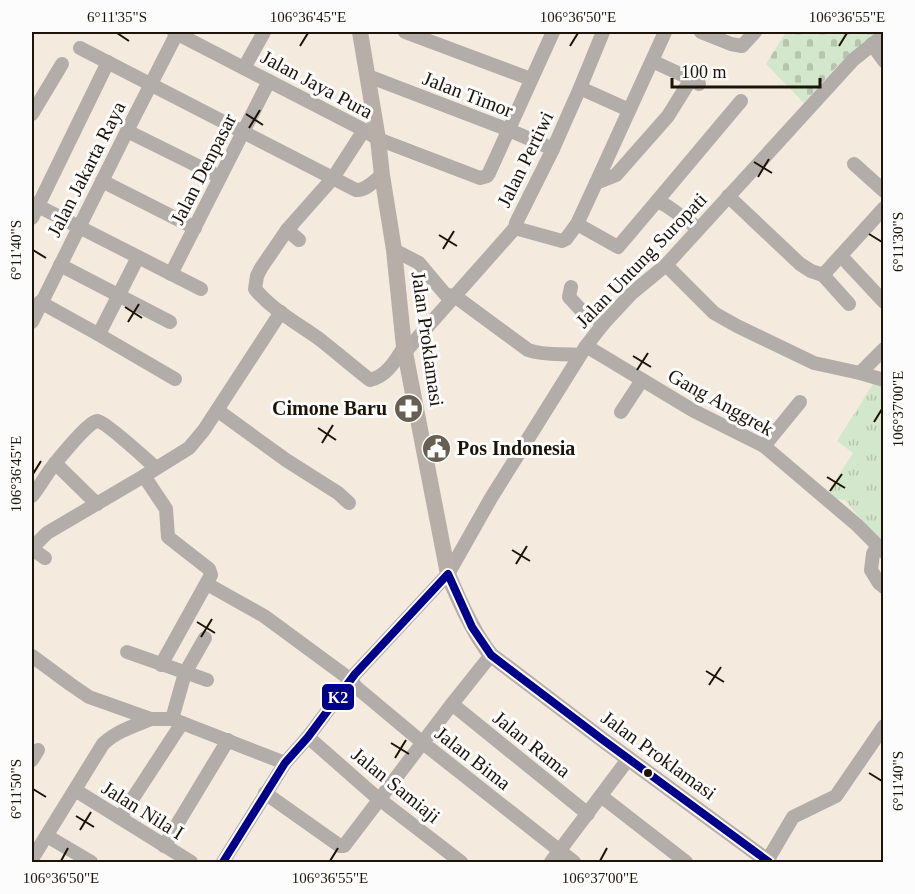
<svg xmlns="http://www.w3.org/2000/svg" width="915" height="894" viewBox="0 0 915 894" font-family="Georgia,serif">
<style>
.grass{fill:url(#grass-tufts)}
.cemetery{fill:url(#cemetery-stones)}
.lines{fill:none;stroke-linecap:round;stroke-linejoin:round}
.minor{stroke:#b3adaa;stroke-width:14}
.major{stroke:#b7aea8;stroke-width:16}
.bus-1-casing{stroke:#fcfcfc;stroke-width:12}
.bus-1{stroke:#00008b;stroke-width:8}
.ticks{fill:none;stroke:#1c1409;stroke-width:2}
.bus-dot{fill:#1c1409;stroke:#fcfcfc;stroke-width:2}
.labels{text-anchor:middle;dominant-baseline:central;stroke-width:6;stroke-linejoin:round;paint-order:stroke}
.street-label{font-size:20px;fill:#1c1409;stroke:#fcfcfc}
.poi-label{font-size:20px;font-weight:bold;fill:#1c1409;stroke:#fcfcfc;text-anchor:end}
.line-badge{stroke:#fcfcfc;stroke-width:2}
.badge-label{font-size:16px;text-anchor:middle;font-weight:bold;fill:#fff}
.neatline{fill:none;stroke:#1c1409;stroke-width:2}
.ticks-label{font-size:15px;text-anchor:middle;fill:#1c1409}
</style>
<defs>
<pattern id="grass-tufts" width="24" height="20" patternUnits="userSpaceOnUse" patternTransform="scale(1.5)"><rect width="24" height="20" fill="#d3e7cc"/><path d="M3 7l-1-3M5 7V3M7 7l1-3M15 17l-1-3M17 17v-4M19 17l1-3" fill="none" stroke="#b5c5ae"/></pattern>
<pattern id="cemetery-stones" width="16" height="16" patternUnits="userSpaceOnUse" patternTransform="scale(1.5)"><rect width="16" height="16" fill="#d3e7cc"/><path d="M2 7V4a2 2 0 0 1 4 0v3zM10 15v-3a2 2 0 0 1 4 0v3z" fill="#b5c5ae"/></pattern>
</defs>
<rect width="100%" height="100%" fill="#f4eadd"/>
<path class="grass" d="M880,373L883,374V546L845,500L825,497L853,453L837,441Z"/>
<path class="cemetery" d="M786,32H879L838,65L804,103L766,64Z"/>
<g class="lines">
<g class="minor">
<path d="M174,32L364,130L378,139L480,178L487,176L489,173L553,32"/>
<path d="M405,32L531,79"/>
<path d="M603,32L580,88L553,149L516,223L515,228L562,241L566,239L577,224L596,183L616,175L668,116L691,79"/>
<path d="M701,32L731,44L742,46L755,32"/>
<path d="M872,44L884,61"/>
<path d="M80,48L356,190C366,191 375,180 382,175"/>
<path d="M652,61L691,79L699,84"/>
<path d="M244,68L264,32"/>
<path d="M368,76L509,130L553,149"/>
<path d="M580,88L629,110"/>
<path d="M32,114L62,64"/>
<path d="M364,130L333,178L287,230L261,268L257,276L255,289C272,310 297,323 318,338C336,352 352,366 370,380C387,376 395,361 404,347"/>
<path d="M127,131L220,177"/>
<path d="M854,164L884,191"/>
<path d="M102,181L195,228"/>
<path d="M596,183L665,32"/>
<path d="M728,196L800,264L811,271L823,275L884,208"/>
<path d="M32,203L201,289"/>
<path d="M32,218L108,62"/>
<path d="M577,224L618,247L657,201"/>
<path d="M698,228L667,206L657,201L741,101"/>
<path d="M287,230L299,240"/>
<path d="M394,250L419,263L445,294L456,297L528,350C545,356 562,353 580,355"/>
<path d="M841,256L884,302"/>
<path d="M60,265L170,322"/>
<path d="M666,265L714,313L737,326L814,363L860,373L884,380"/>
<path d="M171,274L269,81"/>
<path d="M823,275L849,304"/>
<path d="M571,287L569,297L580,309L604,323"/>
<path d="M40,302L96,333L175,379"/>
<path d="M32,322L127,131L177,33"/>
<path d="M99,334L138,257"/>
<path d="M586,346L694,411L764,446L857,525L884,552"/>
<path d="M405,352L515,228"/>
<path d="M860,373L884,349"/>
<path d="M217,410L286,460L338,493L349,503"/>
<path d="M621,412L642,380"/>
<path d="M764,446L800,402"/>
<path d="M55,463L97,504"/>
<path d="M144,476L166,509L168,537L209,569L211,575L161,665"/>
<path d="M32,496C39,488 44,478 50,470C56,462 90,419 98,421C107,423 147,460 156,468"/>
<path d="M877,546L873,554L871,570L879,583L884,587"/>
<path d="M32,548L47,533L144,476L189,448L204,430L281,312"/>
<path d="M32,549L45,558"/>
<path d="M207,584L264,616L351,680L356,687L423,743L574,862"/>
<path d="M127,652L207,680"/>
<path d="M32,656L70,684L89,697L151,719H172L285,763"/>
<path d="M452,704L588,814"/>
<path d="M172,719L185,673L205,638"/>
<path d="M308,737L374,795L461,862"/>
<path d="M32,760L38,750"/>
<path d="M75,790L191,862"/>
<path d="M265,793L340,846H344L452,704L491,655"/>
<path d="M601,796L686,862"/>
<path d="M120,818L182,723"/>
<path d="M47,836L91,862"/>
<path d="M164,846L228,740"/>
<path d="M32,859L103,744C117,731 134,726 151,719"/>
<path d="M767,861L793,817L836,796L884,726"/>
<path d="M223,862L285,763L308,737L355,674L448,574L491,498L586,346L604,323L632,293L666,265L853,60L884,35"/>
<path d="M551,862L629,758"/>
</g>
<path class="major" d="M360,32L378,139L382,175L394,250L404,347L448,574C459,601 473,633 491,655L603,740L769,862"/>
<defs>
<path id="bus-1" d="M223,862L285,763L308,737L355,674L448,574L472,627L491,655L603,740L769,862"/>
</defs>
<use href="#bus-1" class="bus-1-casing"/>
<use href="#bus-1" class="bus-1"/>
</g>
<path class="ticks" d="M117,33L129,41M300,46L308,33M570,46L578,33M839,46L847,33M246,114L263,125M249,128L260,110M754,162L772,173M758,177L769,159M869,234L882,242M439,235L457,246M443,249L454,231M33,250L46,258M125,307L142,318M128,322L139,304M633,356L651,367M637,370L648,353M874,422L882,409M318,428L336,440M322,443L333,425M33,474L41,461M827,477L845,488M830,491L842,474M512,550L530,561M516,564L527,546M197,622L215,633M201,637L212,619M706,671L724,682M709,685L721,667M391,743L409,754M395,758L406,740M869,773L882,781M33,789L46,797M76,816L94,827M80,830L91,812M61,861L68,848M330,861L338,848M600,861L607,848"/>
<defs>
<symbol id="pharmacy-disc" viewBox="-11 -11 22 22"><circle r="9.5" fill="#685f53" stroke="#fcfcfc"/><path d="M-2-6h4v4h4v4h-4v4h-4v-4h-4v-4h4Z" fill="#fff"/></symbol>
<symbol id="civic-disc" viewBox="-11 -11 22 22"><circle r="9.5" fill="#685f53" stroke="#fcfcfc"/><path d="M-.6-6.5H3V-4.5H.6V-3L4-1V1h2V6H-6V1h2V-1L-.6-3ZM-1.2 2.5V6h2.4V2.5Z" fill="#fff"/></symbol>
</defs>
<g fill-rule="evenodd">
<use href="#pharmacy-disc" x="392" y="392" width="33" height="33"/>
<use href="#civic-disc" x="420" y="432" width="33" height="33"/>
</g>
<circle class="bus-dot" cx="648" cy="773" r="5"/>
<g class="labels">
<g class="street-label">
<text transform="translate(317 84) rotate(28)">Jalan Jaya Pura</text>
<text transform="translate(468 94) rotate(21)">Jalan Timor</text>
<text transform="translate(525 159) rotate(-64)">Jalan Pertiwi</text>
<text transform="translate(86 169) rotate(-63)">Jalan Jakarta Raya</text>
<text transform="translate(203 169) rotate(-63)">Jalan Denpasar</text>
<text transform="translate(641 260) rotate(-46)">Jalan Untung Suropati</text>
<text transform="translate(428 339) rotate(82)">Jalan Proklamasi</text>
<text transform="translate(721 402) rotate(29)">Gang Anggrek</text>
<text transform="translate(532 744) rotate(39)">Jalan Rama</text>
<text transform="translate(659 755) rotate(36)">Jalan Proklamasi</text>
<text transform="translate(473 758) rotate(38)">Jalan Bima</text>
<text transform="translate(396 785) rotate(39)">Jalan Samiaji</text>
<text transform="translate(143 810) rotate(32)">Jalan Nila I</text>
</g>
<g class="poi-label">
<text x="387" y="408">Cimone Baru</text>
<text x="457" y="448" text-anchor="start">Pos Indonesia</text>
</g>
</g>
<rect class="line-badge" x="321" y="683" width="34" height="28" rx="6" fill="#00008b"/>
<g class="badge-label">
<text x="338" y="703">K2</text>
</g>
<rect width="915" height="894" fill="none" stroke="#fcfcfc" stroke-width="66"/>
<path d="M672 78v9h148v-9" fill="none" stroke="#1c1409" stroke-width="3"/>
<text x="681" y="78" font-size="18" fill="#1c1409" stroke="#fcfcfc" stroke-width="4.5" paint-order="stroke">100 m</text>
<rect x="33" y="33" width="849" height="828" class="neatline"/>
<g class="ticks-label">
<text x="117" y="22">6°11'35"S</text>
<text x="308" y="22">106°36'45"E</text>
<text x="578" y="22">106°36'50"E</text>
<text x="847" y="22">106°36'55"E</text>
<text transform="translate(898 242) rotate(-90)" y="5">6°11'30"S</text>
<text transform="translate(16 250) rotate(-90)" y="5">6°11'40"S</text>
<text transform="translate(898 409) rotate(-90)" y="5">106°37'00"E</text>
<text transform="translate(16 474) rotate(-90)" y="5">106°36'45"E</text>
<text transform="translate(898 781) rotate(-90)" y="5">6°11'40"S</text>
<text transform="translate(16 789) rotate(-90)" y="5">6°11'50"S</text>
<text x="61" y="883">106°36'50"E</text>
<text x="330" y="883">106°36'55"E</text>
<text x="600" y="883">106°37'00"E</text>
</g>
</svg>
